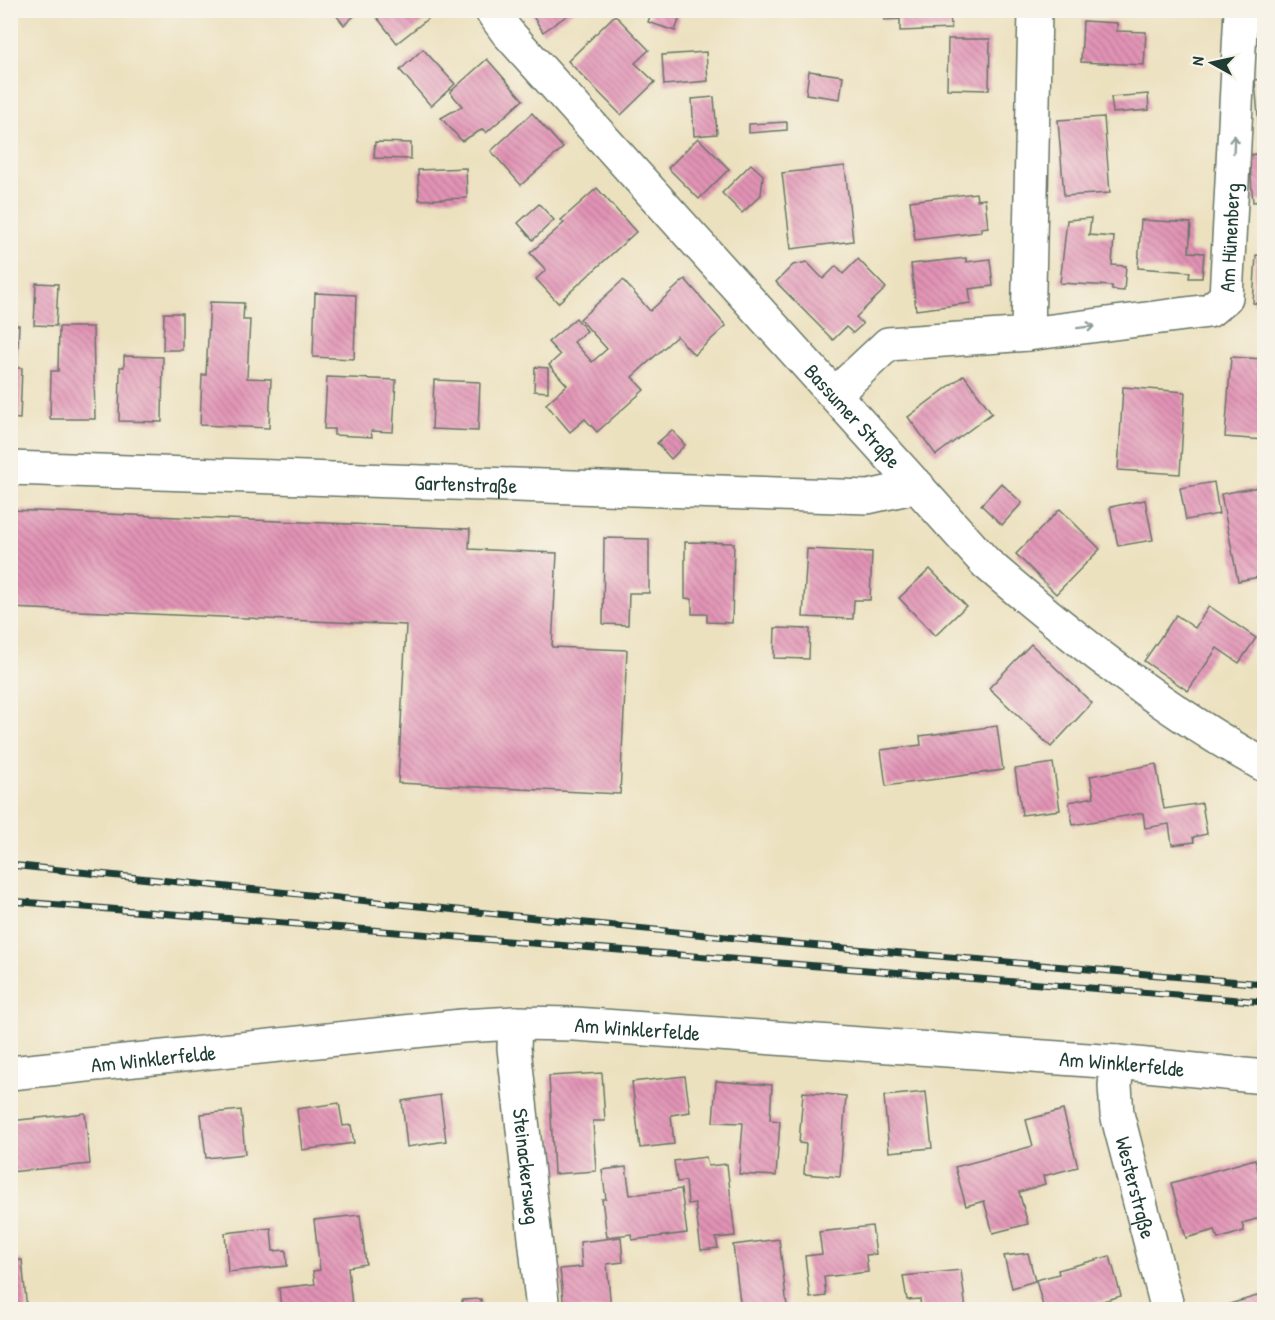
<svg xmlns="http://www.w3.org/2000/svg" width="1275" height="1320" viewBox="0 0 1275 1320" font-family="'Patrick Hand',sans-serif">
<style>
.building{fill:url(#building-back-hatch)}
.lines{fill:none;stroke-linecap:round;stroke-linejoin:round}
.minor-casing{stroke:#677665;stroke-width:36}
.minor{stroke:#fff;stroke-width:33}
.rail-casing{stroke:#1f3d34;stroke-width:7}
.rail{stroke:#f7f3e8;stroke-width:4.5;stroke-dasharray:14;stroke-linecap:butt}
.oneway{stroke:#8f9e9a}
.labels{text-anchor:middle;dominant-baseline:central;stroke-width:5;stroke-linejoin:round;paint-order:stroke}
.street-label{font-size:21px;fill:#1f3d34;stroke:#f7f3e8}
</style>
<defs>
<pattern id="building-back-hatch" width="6" height="6" patternUnits="userSpaceOnUse" patternTransform="scale(1.5)"><rect width="6" height="6" fill="#e293b5"/><path d="M-1 5l2 2M0 0l6 6M5-1l2 2" fill="none" stroke="#b77994"/></pattern>
</defs>
<rect width="100%" height="100%" fill="#f7f3e8"/>
<filter id="ink" filterUnits="userSpaceOnUse"><feTurbulence type="fractalNoise" baseFrequency=".0167" numOctaves="2"/><feDisplacementMap in="SourceGraphic" scale="12" xChannelSelector="R" yChannelSelector="G"/><feConvolveMatrix kernelMatrix="1 2 1 2 8 2 1 2 1" color-interpolation-filters="sRGB"/></filter>
<filter id="wash" filterUnits="userSpaceOnUse"><feTurbulence type="fractalNoise" baseFrequency=".008" numOctaves="4" result="noise"/><feDisplacementMap in="SourceGraphic" scale="24" xChannelSelector="R" yChannelSelector="G"/><feGaussianBlur stdDeviation="1.35" result="paint"/><feColorMatrix in="noise" values="0 0 0 0 0 0 0 0 0 0 0 0 0 0 0 0 0 1.4 0 .05"/><feComposite in="paint" operator="in"/></filter>
<g filter="url(#wash)">
<rect width="100%" height="100%" fill="#ece1bf"/>
<g id="blocks">
<g class="building">
<path d="M332,10H361L344,25Z"/>
<path d="M371,10H439L397,43Z"/>
<path d="M529,10H575L543,32Z"/>
<path d="M652,10H662L680,17L675,31L648,22Z"/>
<path d="M884,10L950,11L951,29L900,31V19L884,20Z"/>
<path d="M1262,10H1264V26H1263Z"/>
<path d="M615,15L649,50L635,63L655,82L621,115L568,61Z"/>
<path d="M1083,21L1117,23V31L1146,32L1144,65L1081,62Z"/>
<path d="M948,39H990L989,90L947,89Z"/>
<path d="M423,49L455,84L431,106L400,70Z"/>
<path d="M706,52L708,81L664,85L662,55Z"/>
<path d="M487,59L523,100L486,133L483,129L462,141L441,118L462,106L450,92Z"/>
<path d="M809,71L843,76L840,99L806,94Z"/>
<path d="M1264,79V127L1259,128L1255,80Z"/>
<path d="M1148,94L1149,110L1113,113L1111,97Z"/>
<path d="M714,97L717,134L694,136L692,99Z"/>
<path d="M532,113L563,148L521,185L491,151Z"/>
<path d="M1104,117L1110,193L1064,196L1058,120Z"/>
<path d="M787,122V130L749,133V124Z"/>
<path d="M698,138L729,169L699,199L668,168Z"/>
<path d="M375,142L411,143V159L374,158Z"/>
<path d="M1264,153V201L1253,202L1249,155Z"/>
<path d="M751,164L763,175L761,195L742,213L722,193Z"/>
<path d="M845,166L853,241L791,249L782,173Z"/>
<path d="M466,168L467,198L419,200L418,170Z"/>
<path d="M597,188L636,232L558,303L536,279L546,270L530,253L564,223L561,220Z"/>
<path d="M976,193L977,200L985,199L988,227L981,228V232L915,240L910,201Z"/>
<path d="M539,204L554,220L533,240L518,223Z"/>
<path d="M1091,218L1089,235L1114,237L1112,265L1126,266L1124,291L1112,290V286L1060,283L1067,220Z"/>
<path d="M1141,220L1191,223L1189,252L1204,253L1202,278H1189L1190,272L1138,268Z"/>
<path d="M1256,255L1264,256V304L1253,303Z"/>
<path d="M966,258V262L990,259L993,286L969,289L971,303L916,310L911,264Z"/>
<path d="M858,259L886,288L856,317L863,324L853,333L846,327L833,340L776,282L793,265L807,262L823,279L836,266L843,274Z"/>
<path d="M685,279L726,326L694,355L677,336L632,377L644,390L597,432L585,419L570,432L546,404L567,385L549,365L560,355L548,342L576,318L587,331L574,342L592,362L607,349L580,319L623,280L650,311Z"/>
<path d="M36,283L58,284L56,326L34,325Z"/>
<path d="M315,293L356,295L354,359L313,357Z"/>
<path d="M210,302L244,303L243,320H250L247,378L271,379L269,428L200,425L202,375H206Z"/>
<path d="M164,313H182V350H163Z"/>
<path d="M10,325H19L17,368H22L20,419L10,418Z"/>
<path d="M59,327H93L95,419H50L51,371H58Z"/>
<path d="M124,356L163,357L162,422L119,421L120,367H124Z"/>
<path d="M1231,357L1264,359V440L1225,437Z"/>
<path d="M535,367L548,368V392L534,391Z"/>
<path d="M964,375L992,413L936,455L908,417Z"/>
<path d="M327,377L396,380L393,432L371,431L372,437L334,435V429H324Z"/>
<path d="M434,380L480,382L478,431L432,429Z"/>
<path d="M1123,387L1185,392L1180,474L1118,470Z"/>
<path d="M672,430L685,445L671,459L657,443Z"/>
<path d="M1214,482L1219,514L1186,520L1180,488Z"/>
<path d="M1001,483L1022,503L1002,525L981,505Z"/>
<path d="M1264,486V576L1238,581L1221,494Z"/>
<path d="M1145,500L1153,540L1118,546L1110,507Z"/>
<path d="M1060,509L1100,549L1056,594L1016,554Z"/>
<path d="M10,510L470,529L469,549L557,553L552,647L627,650L620,794L398,783L406,625L10,608Z"/>
<path d="M604,538L649,539V593H629L628,625L603,624Z"/>
<path d="M685,542L734,543L732,623L707,622V614H692V599L685,598Z"/>
<path d="M807,549L872,552L870,600H854L853,619L803,617Z"/>
<path d="M930,569L966,606L935,636L899,598Z"/>
<path d="M1209,606L1256,638L1239,663L1217,648L1188,691L1144,661L1176,615L1195,628Z"/>
<path d="M775,628L810,629L809,659L774,658Z"/>
<path d="M1031,644L1092,703L1051,747L989,688Z"/>
<path d="M997,726L1003,770L886,786L881,750L921,745L920,736Z"/>
<path d="M1053,763L1060,810L1022,815L1015,769Z"/>
<path d="M1156,764L1164,809L1202,803L1207,834L1193,837L1194,842L1172,845L1169,824L1145,828L1143,813L1073,825L1069,802L1094,797L1090,776Z"/>
<path d="M602,1073L605,1121H593L596,1171L554,1174L549,1076Z"/>
<path d="M685,1076L690,1112L671,1115L674,1144L640,1148L632,1082Z"/>
<path d="M716,1081L772,1085L770,1120L780,1121L776,1176L739,1174L743,1123L713,1122Z"/>
<path d="M803,1092L846,1096L840,1177L804,1174L806,1144L799,1143Z"/>
<path d="M926,1092L932,1148L889,1152L884,1096Z"/>
<path d="M440,1095L446,1141L407,1147L402,1101Z"/>
<path d="M339,1103L343,1126L351,1125L354,1143L302,1150L297,1109Z"/>
<path d="M241,1110L245,1154L206,1158L201,1114Z"/>
<path d="M1063,1110L1078,1167L1043,1176L1045,1184L1019,1192L1028,1224L993,1233L984,1201L966,1206L955,1167L1033,1146L1026,1120Z"/>
<path d="M85,1113L90,1164L10,1172V1121Z"/>
<path d="M706,1157L708,1166L727,1164L735,1236L716,1238L718,1248L701,1250L695,1203L688,1204L686,1181L677,1182L674,1161Z"/>
<path d="M1255,1159L1264,1193V1217L1242,1223L1244,1231L1218,1239L1215,1230L1186,1238L1171,1183Z"/>
<path d="M626,1167L630,1195L681,1189L687,1233L632,1240L631,1234L607,1237L602,1199H606L602,1170Z"/>
<path d="M360,1215L366,1264L348,1267L352,1306L281,1310L279,1288L315,1284L313,1271L320,1270L314,1220Z"/>
<path d="M872,1226L876,1254L866,1255L868,1272L824,1277L826,1296L810,1298L805,1256L822,1254L819,1232Z"/>
<path d="M271,1228L273,1251L286,1250L287,1266L228,1272L225,1233Z"/>
<path d="M621,1237L623,1262L607,1264L611,1309L564,1310L560,1269L582,1267L580,1242Z"/>
<path d="M779,1239L787,1306L741,1310L733,1245Z"/>
<path d="M1028,1253L1035,1281L1012,1288L1004,1256Z"/>
<path d="M1110,1256L1121,1296L1070,1310H1044L1036,1280L1059,1274L1058,1270Z"/>
<path d="M22,1260L27,1310H10V1261Z"/>
<path d="M961,1270L966,1310H921L920,1299L907,1300L903,1276Z"/>
<path d="M1264,1294V1310H1212V1309Z"/>
<path d="M481,1299L482,1307L503,1306V1310H462V1300Z"/>
</g>
</g>
</g>
<g filter="url(#ink)">
<use href="#blocks" fill-opacity="0" stroke="#677665" stroke-width="1.5"/>
<g class="lines">
<defs>
<g id="minor">
<path id="s1" d="M491,10L507,32L986,563C1073,638 1164,710 1264,765"/>
<path id="s2" d="M1028,334L1209,311L1226,297L1241,10"/>
<path d="M836,393L888,344L1028,334L1035,10"/>
<path id="s3" d="M10,468L868,497L918,486"/>
<path id="s4" d="M515,1023L514,1048L543,1310"/>
<path id="s5" d="M1117,1062L1115,1086L1117,1114L1168,1310"/>
<path id="s6" d="M10,1073L462,1026L515,1023L575,1024L1117,1062L1264,1077"/>
</g>
</defs>
<use href="#minor" class="minor-casing"/>
<use href="#minor" class="minor"/>
<defs>
<g id="rail">
<path d="M10,865L785,943L1264,984"/>
<path d="M10,901L1264,1002"/>
</g>
</defs>
<use href="#rail" class="rail-casing"/>
<use href="#rail" class="rail"/>
</g>
<defs><path id="oneway-shaft" d="M-6 0H5M1.5-3L5.5 0L1.5 3" fill="none" stroke-width="1.6" stroke-linecap="round" stroke-linejoin="round" transform="scale(1.5)"/></defs>
<g class="oneway">
<use href="#oneway-shaft" transform="translate(1234 144) rotate(-87)"/>
<use href="#oneway-shaft" transform="translate(1086 327) rotate(-7)"/>
</g>
</g>
<g class="labels">
<g class="street-label">
<text stroke="none"><textPath href="#s2" startOffset="264">Am Hünenberg</textPath></text>
<text stroke="none"><textPath href="#s1" startOffset="544">Bassumer Straße</textPath></text>
<text stroke="none"><textPath href="#s3" startOffset="456">Gartenstraße</textPath></text>
<text stroke="none"><textPath href="#s6" startOffset="630">Am Winklerfelde</textPath></text>
<text stroke="none"><textPath href="#s6" startOffset="144">Am Winklerfelde</textPath></text>
<text stroke="none"><textPath href="#s6" startOffset="1116">Am Winklerfelde</textPath></text>
<text stroke="none"><textPath href="#s4" startOffset="144">Steinackersweg</textPath></text>
<text stroke="none"><textPath href="#s5" startOffset="128">Westerstraße</textPath></text>
</g>
</g>
<rect width="1275" height="1320" fill="none" stroke="#f7f3e8" stroke-width="36"/>
<g transform="translate(1212 63) rotate(278)" stroke="#f7f3e8" stroke-width="4.5" paint-order="stroke">
<path d="M0-4.5L10 22L0 15L-10 22Z" fill="#1f3d34"/>
<text y="-9" font-size="16" font-weight="bold" text-anchor="middle" fill="#1f3d34">N</text>
</g>
</svg>
